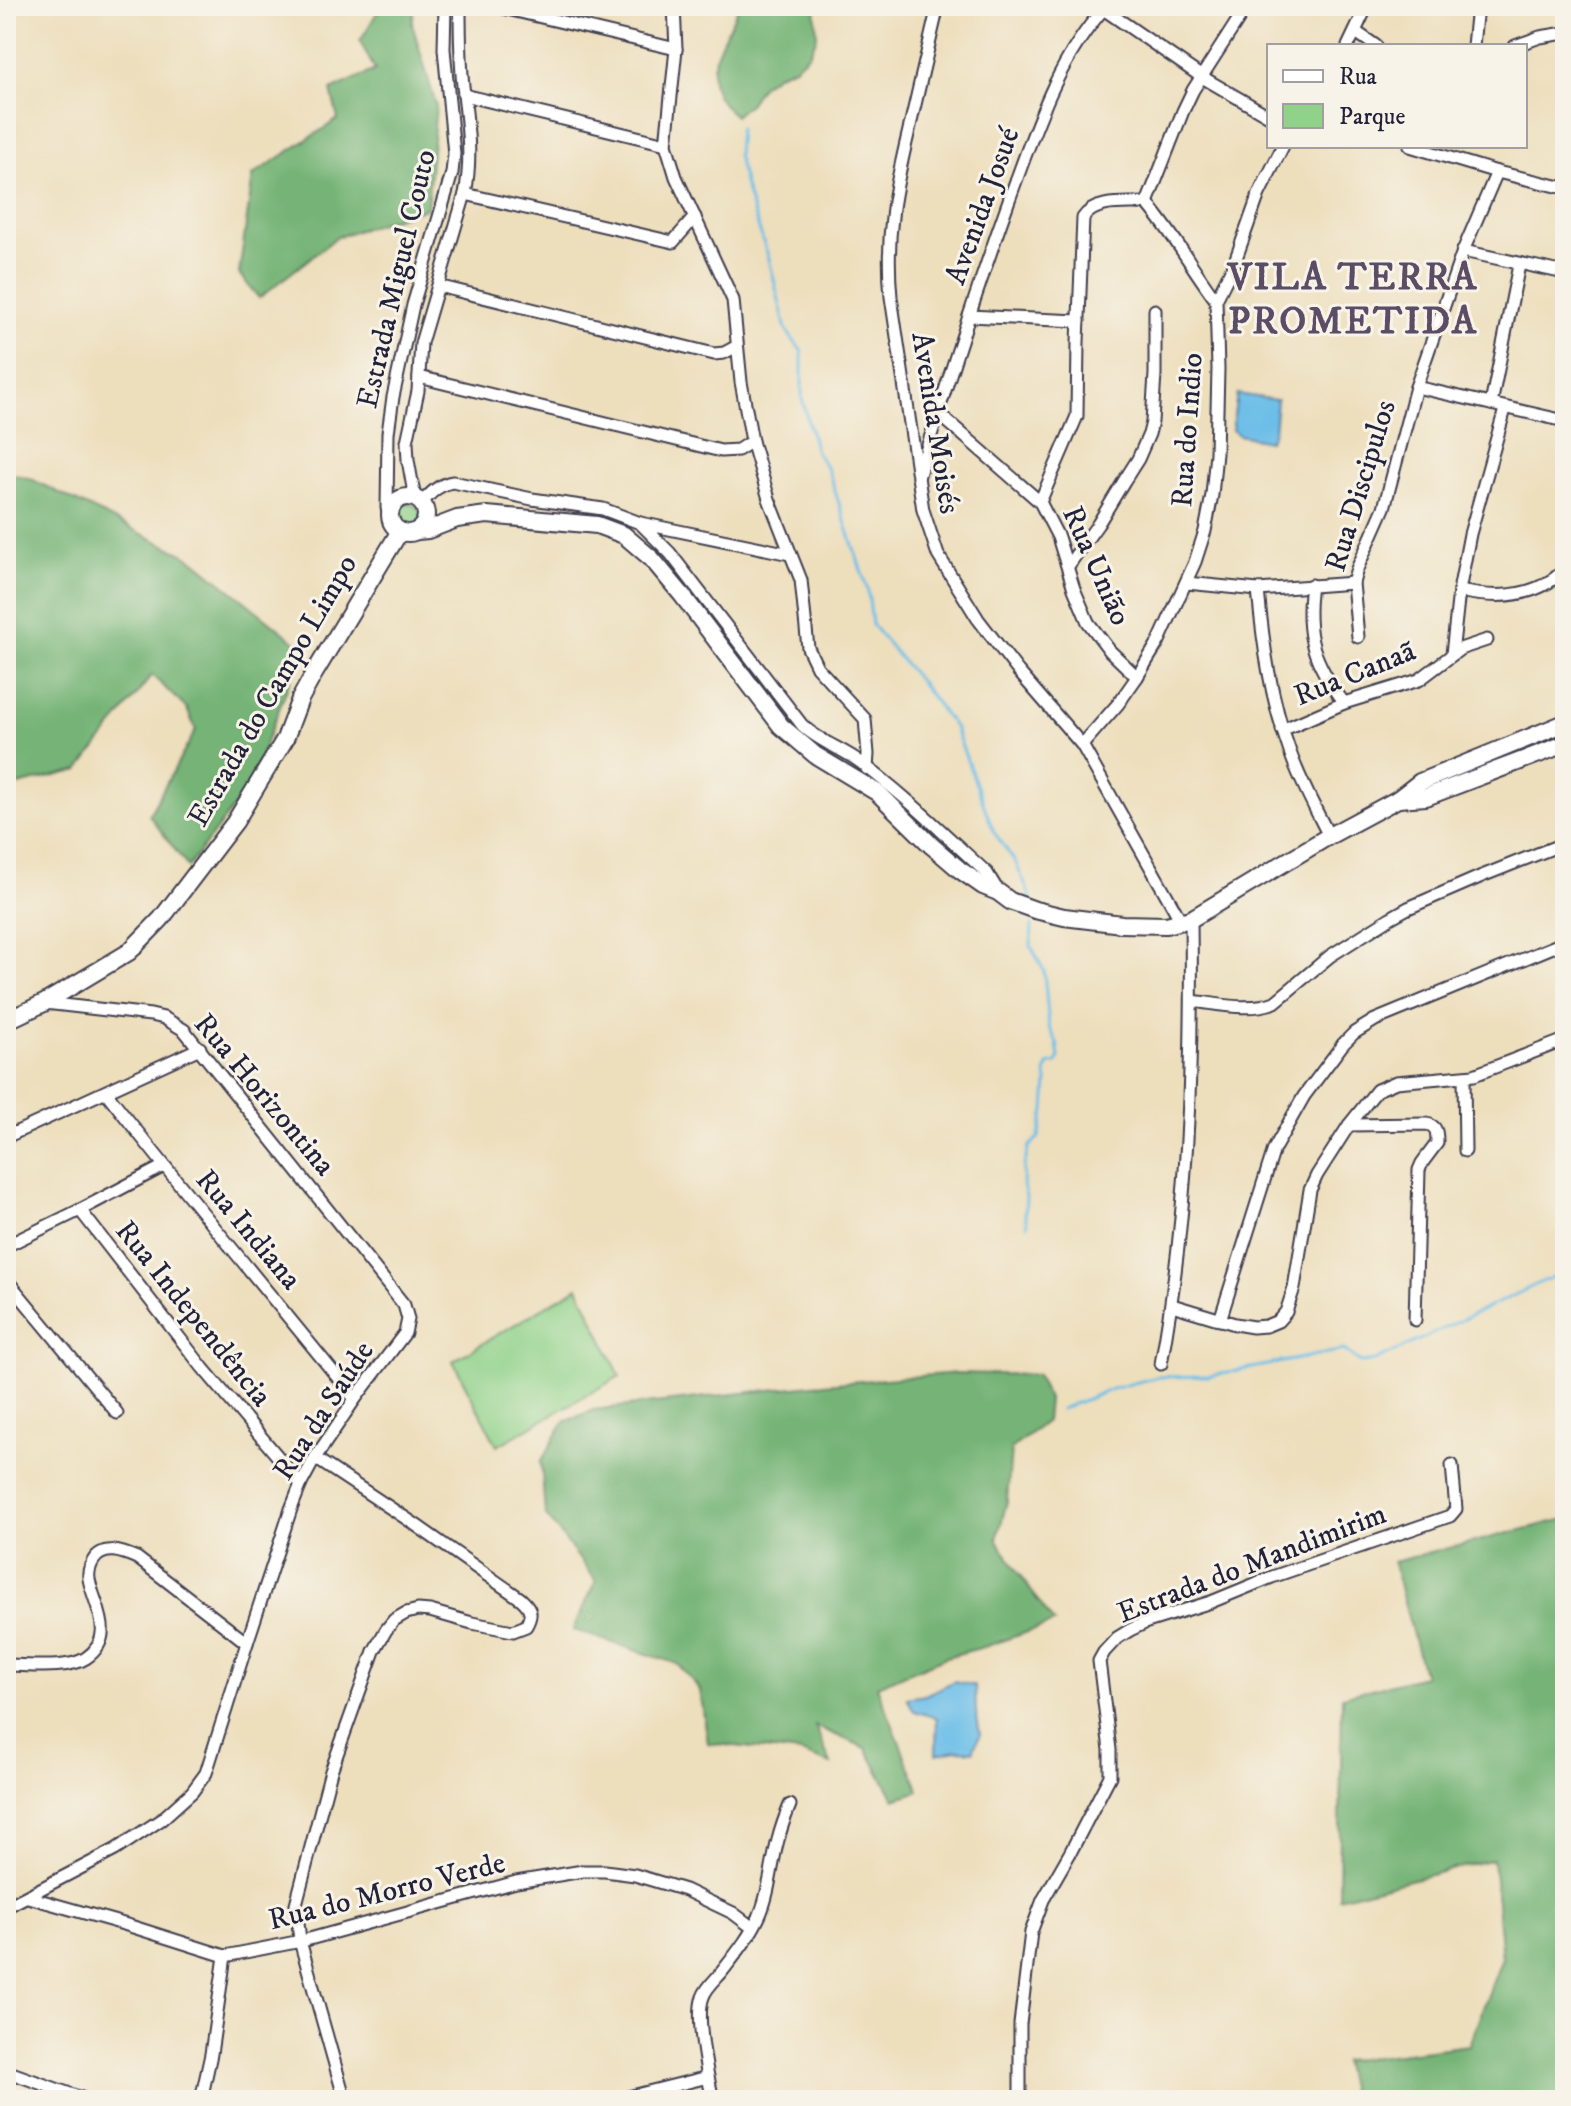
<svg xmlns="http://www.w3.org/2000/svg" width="1571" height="2106" viewBox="0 0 1571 2106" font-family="'IM FELL DW Pica',serif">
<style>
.green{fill:#90d28a;stroke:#597a62;stroke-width:2}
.forest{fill:#74b476;stroke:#4b6b58;stroke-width:2}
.water{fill:#6cbee8;stroke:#477092;stroke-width:2}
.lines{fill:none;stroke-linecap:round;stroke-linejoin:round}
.stream{stroke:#6cbee8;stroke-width:3}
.street-casing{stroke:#403e4e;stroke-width:15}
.secondary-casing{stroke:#403e4e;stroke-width:20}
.street{stroke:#fff;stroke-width:11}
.secondary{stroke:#fff;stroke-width:16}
.labels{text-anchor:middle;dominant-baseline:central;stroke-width:6;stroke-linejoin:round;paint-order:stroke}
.street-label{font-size:30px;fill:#22223b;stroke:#f7f3e8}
.district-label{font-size:38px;font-weight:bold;letter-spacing:2px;fill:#5c4d66;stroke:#f7f3e8}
</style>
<rect width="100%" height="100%" fill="#f7f3e8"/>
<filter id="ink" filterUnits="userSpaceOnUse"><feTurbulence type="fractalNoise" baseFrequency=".0125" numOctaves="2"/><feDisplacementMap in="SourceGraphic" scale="16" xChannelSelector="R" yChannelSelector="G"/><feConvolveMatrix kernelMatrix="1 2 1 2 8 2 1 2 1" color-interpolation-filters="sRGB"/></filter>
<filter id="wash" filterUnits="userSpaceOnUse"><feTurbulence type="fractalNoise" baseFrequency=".006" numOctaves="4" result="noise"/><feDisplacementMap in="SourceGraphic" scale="32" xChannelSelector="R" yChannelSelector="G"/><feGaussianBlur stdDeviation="1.8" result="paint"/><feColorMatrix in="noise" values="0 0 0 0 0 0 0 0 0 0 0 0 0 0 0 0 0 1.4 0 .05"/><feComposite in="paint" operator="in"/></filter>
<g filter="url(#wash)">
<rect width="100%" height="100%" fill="#eddebc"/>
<g class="green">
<circle cx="409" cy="516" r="12"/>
<path d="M578,1287L620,1376L497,1446L453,1361Z"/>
</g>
<g class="forest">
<path d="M381,6H415L412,24L436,105L427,208L337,237L259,298L239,274L253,175L338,119L331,90L375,70L360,41Z"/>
<path d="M739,6H815L817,37L809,54L795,67L778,74L761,86L750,103L735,116C691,80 722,45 739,6Z"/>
<path d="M6,472L31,479L191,558L303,648L248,788L188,867L149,815L196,730L187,709L152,675L79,770L6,788Z"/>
<path d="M958,1373L1037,1375L1048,1399L1046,1421L1011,1449L1007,1501L997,1539L1018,1573L1054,1623L984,1647L946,1657L877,1686L919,1791L894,1799L866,1748L815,1726L831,1764L801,1753L708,1743L700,1690L678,1664L573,1630L596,1581L545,1514L541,1462L564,1422L593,1410L812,1385Z"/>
<path d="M1565,1519V2100H1352L1343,2061L1469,2045L1502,1958L1493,1859L1339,1898L1342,1696L1424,1676L1393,1562Z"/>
</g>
<g class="water">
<path d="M1237,394L1277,400L1274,431L1269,441L1239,435L1232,430Z"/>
<path d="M955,1681L975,1686L976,1712L980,1734L973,1751L957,1750L936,1754L937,1718L914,1711L907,1698L925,1695Z"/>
</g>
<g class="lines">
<g class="stream">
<path d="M739,128L737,154L745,187L769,259L786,330L802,352V398L816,452L828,470L868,591L872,625L921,683L955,728L994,832L1016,863L1033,903"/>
<path d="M1027,1225L1025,1213L1026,1197L1023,1185L1024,1166L1029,1147L1039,1137L1045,1110L1047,1083L1046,1073L1048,1065L1057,1063L1059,1058L1057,1043L1049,1027L1044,971L1031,946L1032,925"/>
<path d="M1061,1409L1115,1388L1157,1377L1210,1376L1344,1350L1362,1363L1375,1361L1565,1271"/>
</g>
</g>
</g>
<g filter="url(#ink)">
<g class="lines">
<defs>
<g id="street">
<path d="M495,6L676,49"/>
<path d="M674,6L676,49L666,144L676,177L733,300L741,382L752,441L769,499L801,580L808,648L817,667L865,719L868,754L867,769"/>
<path d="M938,6C929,46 919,86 910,126C895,188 885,233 891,297L923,510L938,555L978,619L1018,671L1082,745L1181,921"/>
<path d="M1099,6L1202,77L1269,116"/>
<path d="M1356,32L1376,46"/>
<path d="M1348,46L1367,6"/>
<path d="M1473,46L1477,6"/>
<path d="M1515,46L1540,37L1565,33"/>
<path d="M464,95L666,144"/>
<path d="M1410,146L1497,172L1565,188"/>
<path d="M465,194L673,242L695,217"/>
<path d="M1147,203L1183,111L1193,90L1247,6"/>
<path d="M1147,203C1173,233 1192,268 1216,300"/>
<path d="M1463,251L1565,273"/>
<path d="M438,286L714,354L724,353L737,346"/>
<path d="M969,316L1079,321"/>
<path d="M419,377L721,451L738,450L752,441"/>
<path d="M1416,387L1565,421"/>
<path d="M1491,404L1519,265"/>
<path d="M938,413L1040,502L1058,537L1074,589L1088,622L1110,651L1137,677"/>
<path d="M918,478C946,385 976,292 1009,200C1035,130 1055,63 1106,6"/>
<path d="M415,499L408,460L407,442L418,391L421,343L465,194C472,160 468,129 464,94C460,65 460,35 460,6"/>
<path d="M1040,502L1077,416L1078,342L1083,218C1095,199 1127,204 1147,203"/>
<path d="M421,503C431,493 439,484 453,482L532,499L603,509L640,523L670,553L802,725C818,741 841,748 860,762C905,795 945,835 987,873L998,891"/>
<path d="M390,515L387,508L388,433L393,397L413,305L452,173L454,154L444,49L445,6"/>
<path d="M640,523L790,554"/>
<path d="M1068,566L1098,524L1124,481L1138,459L1149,434L1152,422L1155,374V310"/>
<path d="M1187,583L1258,590L1353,583"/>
<path d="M1311,585C1304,636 1314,663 1344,703"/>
<path d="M1258,590C1263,645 1271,700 1290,752C1300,781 1315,808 1329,836"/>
<path d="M1459,591C1496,599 1537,598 1565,569"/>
<path d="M1358,637L1353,583L1357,569L1384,508L1416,387L1463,251L1497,172"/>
<path d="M1452,654L1459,591L1470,534L1505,409"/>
<path d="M1282,730L1344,703L1419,680L1460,649L1487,640"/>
<path d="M1082,745L1118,704L1137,677L1159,641L1195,562L1205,531L1212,495L1216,453L1218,369L1216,300L1234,264L1259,194L1283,146"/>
<path d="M1192,1001C1219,1004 1249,1012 1275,1002L1330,956L1390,918L1408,908L1482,876L1565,843"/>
<path d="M1464,1077L1465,1151"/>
<path d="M106,1092C187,1196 272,1296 355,1399"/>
<path d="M1349,1125L1427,1124C1437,1126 1437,1133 1437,1143L1422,1163L1419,1170L1415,1320"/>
<path d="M6,1137L200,1048"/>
<path d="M80,1210L203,1368L301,1484"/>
<path d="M6,1246L80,1210L164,1166"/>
<path d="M6,1279L117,1413"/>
<path d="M1172,1305L1235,1324L1253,1327L1266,1326L1278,1321L1286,1312L1294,1288L1310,1190L1317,1175L1349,1125L1377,1090L1396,1082L1474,1075L1565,1040"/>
<path d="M1220,1320L1274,1149L1304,1096L1343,1044L1354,1033L1375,1020L1565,942"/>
<path d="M1161,1364C1188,1217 1193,1067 1191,919"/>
<path d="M315,1458L413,1523L521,1599C531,1608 533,1614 526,1626L513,1631L472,1623L430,1611L418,1610L406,1613L394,1620L386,1630L374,1651L331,1771L296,1904L300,1941L345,2100"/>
<path d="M6,1665C28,1665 68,1670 86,1658C118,1636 94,1606 89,1579C88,1572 90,1566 93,1561C103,1544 123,1552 137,1558L247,1643"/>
<path d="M28,1897L127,1925L225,1956L306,1940L516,1882L583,1871H605L635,1875L685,1890L733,1913L753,1928"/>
<path d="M6,1907L115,1850L162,1819L192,1792L206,1773L247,1643L291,1509L301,1484L315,1458L355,1399L405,1333L408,1319L404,1305L184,1030L164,1018L151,1015L45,1003"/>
<path d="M6,2071L87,2100"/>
<path d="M201,2100L211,2054L225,1956"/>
<path d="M616,2100L708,2077"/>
<path d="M713,2100C708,2078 695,2017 703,1997C706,1988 715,1980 721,1973C735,1955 749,1938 759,1917C770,1893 771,1865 778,1840C781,1828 785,1817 790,1805"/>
<path d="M1020,2100V2024L1031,1932L1043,1900L1070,1853L1110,1776V1750L1100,1669L1099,1661L1104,1652L1117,1638L1130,1630L1147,1622L1211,1602L1272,1577L1450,1516L1456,1509L1452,1465"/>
</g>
<g id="secondary">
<circle cx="408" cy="515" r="18"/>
<path d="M417,531L428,530L457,519L487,515L597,525L624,535L652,559L682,595L781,726L815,755L878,793L932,846L960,870L983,886L998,892L1010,901L1035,910L1064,917L1122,924L1166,925L1191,919L1329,836L1398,799L1420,782L1565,723"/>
<path d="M1398,799L1426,797L1565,744"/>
<path d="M6,1021L44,1003L129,952L161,919L235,822L285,739L300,699L315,672L400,531"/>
</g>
</defs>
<use href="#street" class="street-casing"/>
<use href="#secondary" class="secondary-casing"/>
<use href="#street" class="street"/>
<use href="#secondary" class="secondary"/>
</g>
</g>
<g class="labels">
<g class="street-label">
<text transform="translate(983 206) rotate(-70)">Avenida Josué</text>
<text transform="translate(397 279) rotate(-77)">Estrada Miguel Couto</text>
<text transform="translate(935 423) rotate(81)">Avenida Moisés</text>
<text transform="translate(1188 430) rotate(-86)">Rua do Indio</text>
<text transform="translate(1361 486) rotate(-73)">Rua Discipulos</text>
<text transform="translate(1096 566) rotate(66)">Rua União</text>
<text transform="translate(1355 674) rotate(-22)">Rua Canaã</text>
<text transform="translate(273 691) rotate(-60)">Estrada do Campo Limpo</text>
<text transform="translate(264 1095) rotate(50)">Rua Horizontina</text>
<text transform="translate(248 1230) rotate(50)">Rua Indiana</text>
<text transform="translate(193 1314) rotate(51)">Rua Independência</text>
<text transform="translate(324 1411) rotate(-57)">Rua da Saúde</text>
<text transform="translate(1252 1564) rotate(-21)">Estrada do Mandimirim</text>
<text transform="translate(387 1892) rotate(-14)">Rua do Morro Verde</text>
</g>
<g class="district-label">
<text x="1353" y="278">VILA TERRA<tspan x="1353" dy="44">PROMETIDA</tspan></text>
</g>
</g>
<rect width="1571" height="2106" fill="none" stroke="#f7f3e8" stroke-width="32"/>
<rect x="1267" y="44" width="260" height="104" fill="#f7f3e8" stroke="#a29fa3" stroke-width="2"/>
<rect x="1283" y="70" width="40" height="12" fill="#ffffff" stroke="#a29fa3" stroke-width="2"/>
<text x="1339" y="84" font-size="24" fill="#22223b">Rua</text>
<rect x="1283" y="104" width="40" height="24" fill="#90d28a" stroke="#a29fa3" stroke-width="2"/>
<text x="1339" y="124" font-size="24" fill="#22223b">Parque</text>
</svg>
